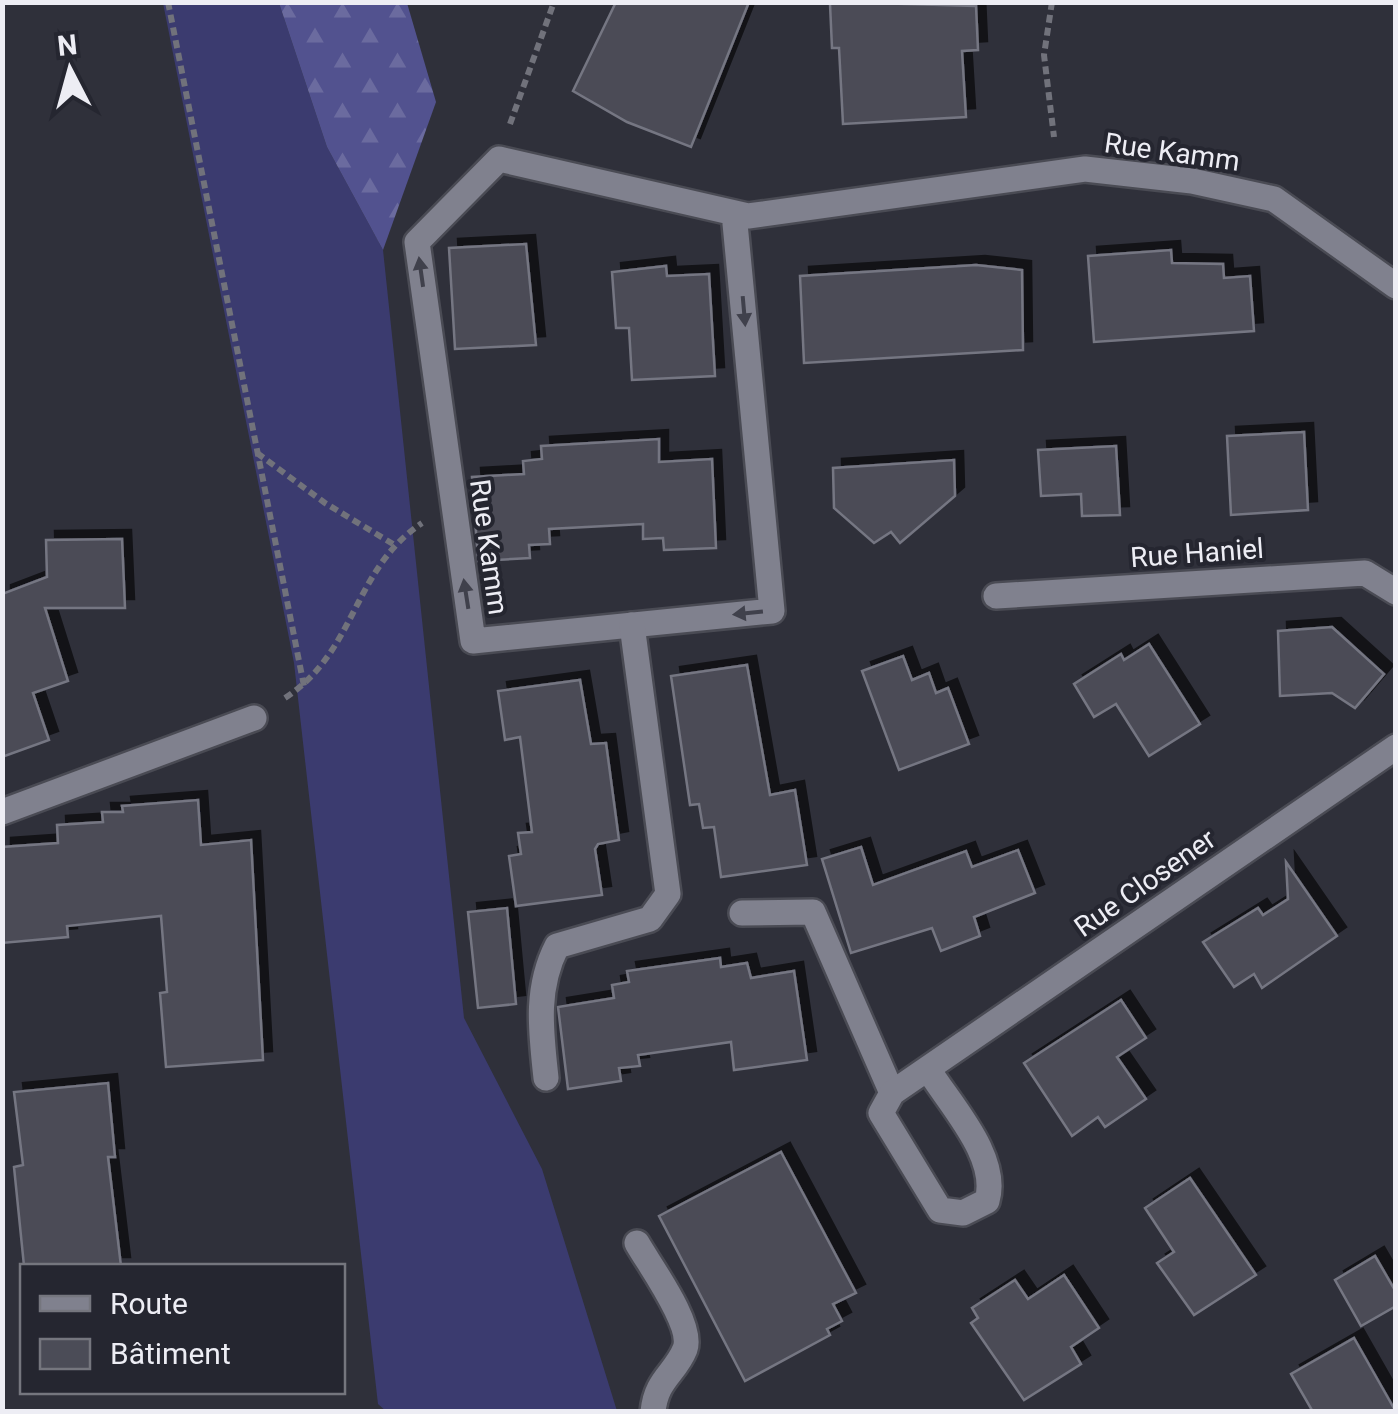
<svg xmlns="http://www.w3.org/2000/svg" width="1398" height="1414" viewBox="0 0 1398 1414" font-family="Roboto,sans-serif">
<style>
.grass{fill:#3b3b6f}
.forest{fill:url(#forest-firs)}
.building{fill:#4b4c57;stroke:#757682;stroke-width:2.5;filter:url(#shadow)}
.lines{fill:none;stroke-linecap:round;stroke-linejoin:round}
.minor-casing{stroke:#4a4b54;stroke-width:30}
.path{stroke:#71727b;stroke-width:6;stroke-dasharray:8 5;stroke-linecap:butt}
.minor{stroke:#80818e;stroke-width:25}
.oneway{fill:#40414c}
.labels{text-anchor:middle;dominant-baseline:central;stroke-width:8;stroke-linejoin:round;paint-order:stroke}
.street-label{font-size:28px;fill:#ededf4;stroke:#252630}
</style>
<defs>
<pattern id="forest-firs" width="22" height="20" patternUnits="userSpaceOnUse" patternTransform="scale(2.5)"><rect width="22" height="20" fill="#52528f"/><path d="M5 1l3.5 6h-7zM16 11l3.5 6h-7z" fill="#6b6b9f"/></pattern>
<filter id="shadow"><feDropShadow dx="9" dy="-9" stdDeviation="0" flood-color="#0009"/></filter>
</defs>
<rect width="100%" height="100%" fill="#2f303a"/>
<path class="grass" d="M163,3H279L327,147L383,250L464,1018L542,1169L617,1411L387,1412L378,1404L294,663Z"/>
<path class="forest" d="M279,3H407L436,102L383,250L327,147Z"/>
<g class="building">
<path d="M616,2H749L691,147L627,122L573,91Z"/>
<path d="M837,2L976,6L978,50L962,51L966,117L843,124L839,48H832L830,4Z"/>
<path d="M526,244L536,345L455,349L449,248Z"/>
<path d="M1171,250L1172,263L1223,264L1224,278L1250,276L1254,331L1094,342L1088,256Z"/>
<path d="M976,265L1022,270L1023,350L804,363L800,276Z"/>
<path d="M666,266L667,276L709,274L715,376L632,380L629,328H616L612,272Z"/>
<path d="M1304,432L1308,510L1231,515L1227,436Z"/>
<path d="M659,439V462L712,459L716,548L664,550L663,538L643,539V524L549,529L550,544L529,545L530,558L478,561L472,477L524,474L523,461L542,459L541,446Z"/>
<path d="M1116,446L1120,515L1082,516L1081,494L1041,496L1038,450Z"/>
<path d="M954,460L955,496L900,543L891,532L874,543L834,508L833,468Z"/>
<path d="M122,539L125,608H45L68,681L33,693L49,740L2,757V594L47,577L46,540Z"/>
<path d="M1332,627L1384,674L1355,708L1332,693L1280,696L1278,631Z"/>
<path d="M1149,644L1200,724L1149,756L1116,704L1094,717L1074,684L1121,654L1124,660Z"/>
<path d="M903,656L912,680L929,673L936,693L948,688L969,744L899,770L862,671Z"/>
<path d="M747,665L770,795L795,790L807,865L721,877L714,827L703,828L699,804L690,805L671,676Z"/>
<path d="M580,680L591,744L606,743L619,840L598,844L595,849L602,895L516,906L509,856L521,854L518,833L532,832L520,737L505,740L498,691Z"/>
<path d="M198,800L201,845L251,840L263,1060L166,1067L160,993L167,992L161,916L67,926L68,937L2,943V847L58,843L57,825L103,822L102,812H123L122,806Z"/>
<path d="M861,847L873,885L966,851L972,867L1018,850L1035,893L974,917L980,936L941,951L932,928L851,953L822,859Z"/>
<path d="M1286,862L1337,936L1262,988L1254,974L1234,987L1203,942L1258,908L1263,915L1288,899Z"/>
<path d="M507,908L516,1004L478,1008L468,912Z"/>
<path d="M720,958L721,967L747,963L751,978L794,971L807,1060L734,1070L731,1042L638,1055L640,1066L619,1068L621,1081L568,1089L558,1007L614,998L612,985L629,982L627,971Z"/>
<path d="M1121,1000L1146,1038L1117,1057L1146,1099L1105,1127L1098,1117L1072,1136L1024,1063Z"/>
<path d="M108,1083L115,1157H108L121,1266H24L14,1167L23,1165L14,1092Z"/>
<path d="M781,1152L856,1293L833,1304L842,1321L827,1329L830,1335L745,1381L659,1216Z"/>
<path d="M1190,1178L1256,1275L1194,1315L1157,1263L1174,1252L1145,1208Z"/>
<path d="M1375,1256L1396,1292V1306L1361,1326L1335,1280Z"/>
<path d="M1064,1275L1099,1328L1071,1347L1081,1364L1024,1400L971,1323L978,1318L972,1308L1015,1280L1028,1299Z"/>
<path d="M1354,1338L1396,1412H1313L1291,1374Z"/>
</g>
<g class="lines">
<defs>
<g id="minor">
<path d="M734,213L772,611L473,641L417,242L499,159L748,216L1085,169L1192,181L1274,199L1396,286"/>
<path d="M996,596L1365,573L1396,592"/>
<path d="M2,812L254,718"/>
<path d="M742,913L813,912L892,1093"/>
<path d="M928,1069C950,1105 1000,1157 987,1201L963,1213L940,1210L881,1113L892,1093L1396,747"/>
<path d="M546,1078C541,1031 535,989 557,946L650,919L668,894L632,625"/>
<path d="M637,1243C650,1266 694,1325 685,1349C675,1374 656,1379 653,1412"/>
</g>
</defs>
<use href="#minor" class="minor-casing"/>
<g class="path">
<path d="M168,2L304,686"/>
<path d="M1052,2L1044,55L1054,137"/>
<path d="M510,124L554,2"/>
<path d="M257,453L325,503L393,544"/>
<path d="M285,698C357,651 352,570 422,523"/>
</g>
<use href="#minor" class="minor"/>
</g>
<defs><path id="oneway-solid" d="M-6-.8H1V-3.2L6.5 0L1 3.2V.8H-6Z" transform="scale(2.5)"/></defs>
<g class="oneway">
<use href="#oneway-solid" transform="translate(421 272) rotate(-98)"/>
<use href="#oneway-solid" transform="translate(744 311) rotate(85)"/>
<use href="#oneway-solid" transform="translate(466 594) rotate(-99)"/>
<use href="#oneway-solid" transform="translate(748 613) rotate(174)"/>
</g>
<g class="labels">
<g class="street-label">
<text transform="translate(1172 152) rotate(8)">Rue Kamm</text>
<text transform="translate(489 547) rotate(82)">Rue Kamm</text>
<text transform="translate(1197 553) rotate(-4)">Rue Haniel</text>
<text transform="translate(1145 883) rotate(-35)">Rue Closener</text>
</g>
</g>
<rect width="1398" height="1414" fill="none" stroke="#ededf4" stroke-width="10"/>
<rect x="20" y="1264" width="325" height="130" fill="#252630" stroke="#75767e" stroke-width="2.5"/>
<rect x="40" y="1296" width="50" height="15" fill="#80818e" stroke="#75767e" stroke-width="2.5"/>
<text x="110" y="1314" font-size="30" fill="#ededf4">Route</text>
<rect x="40" y="1339" width="50" height="30" fill="#4b4c57" stroke="#75767e" stroke-width="2.5"/>
<text x="110" y="1364" font-size="30" fill="#ededf4">Bâtiment</text>
<g transform="translate(70 70) rotate(354)" stroke="#252630" stroke-width="8" paint-order="stroke">
<path d="M0-8L18 38L0 25L-18 38Z" fill="#ededf4"/>
<text y="-15" font-size="28" font-weight="bold" text-anchor="middle" fill="#ededf4">N</text>
</g>
</svg>
